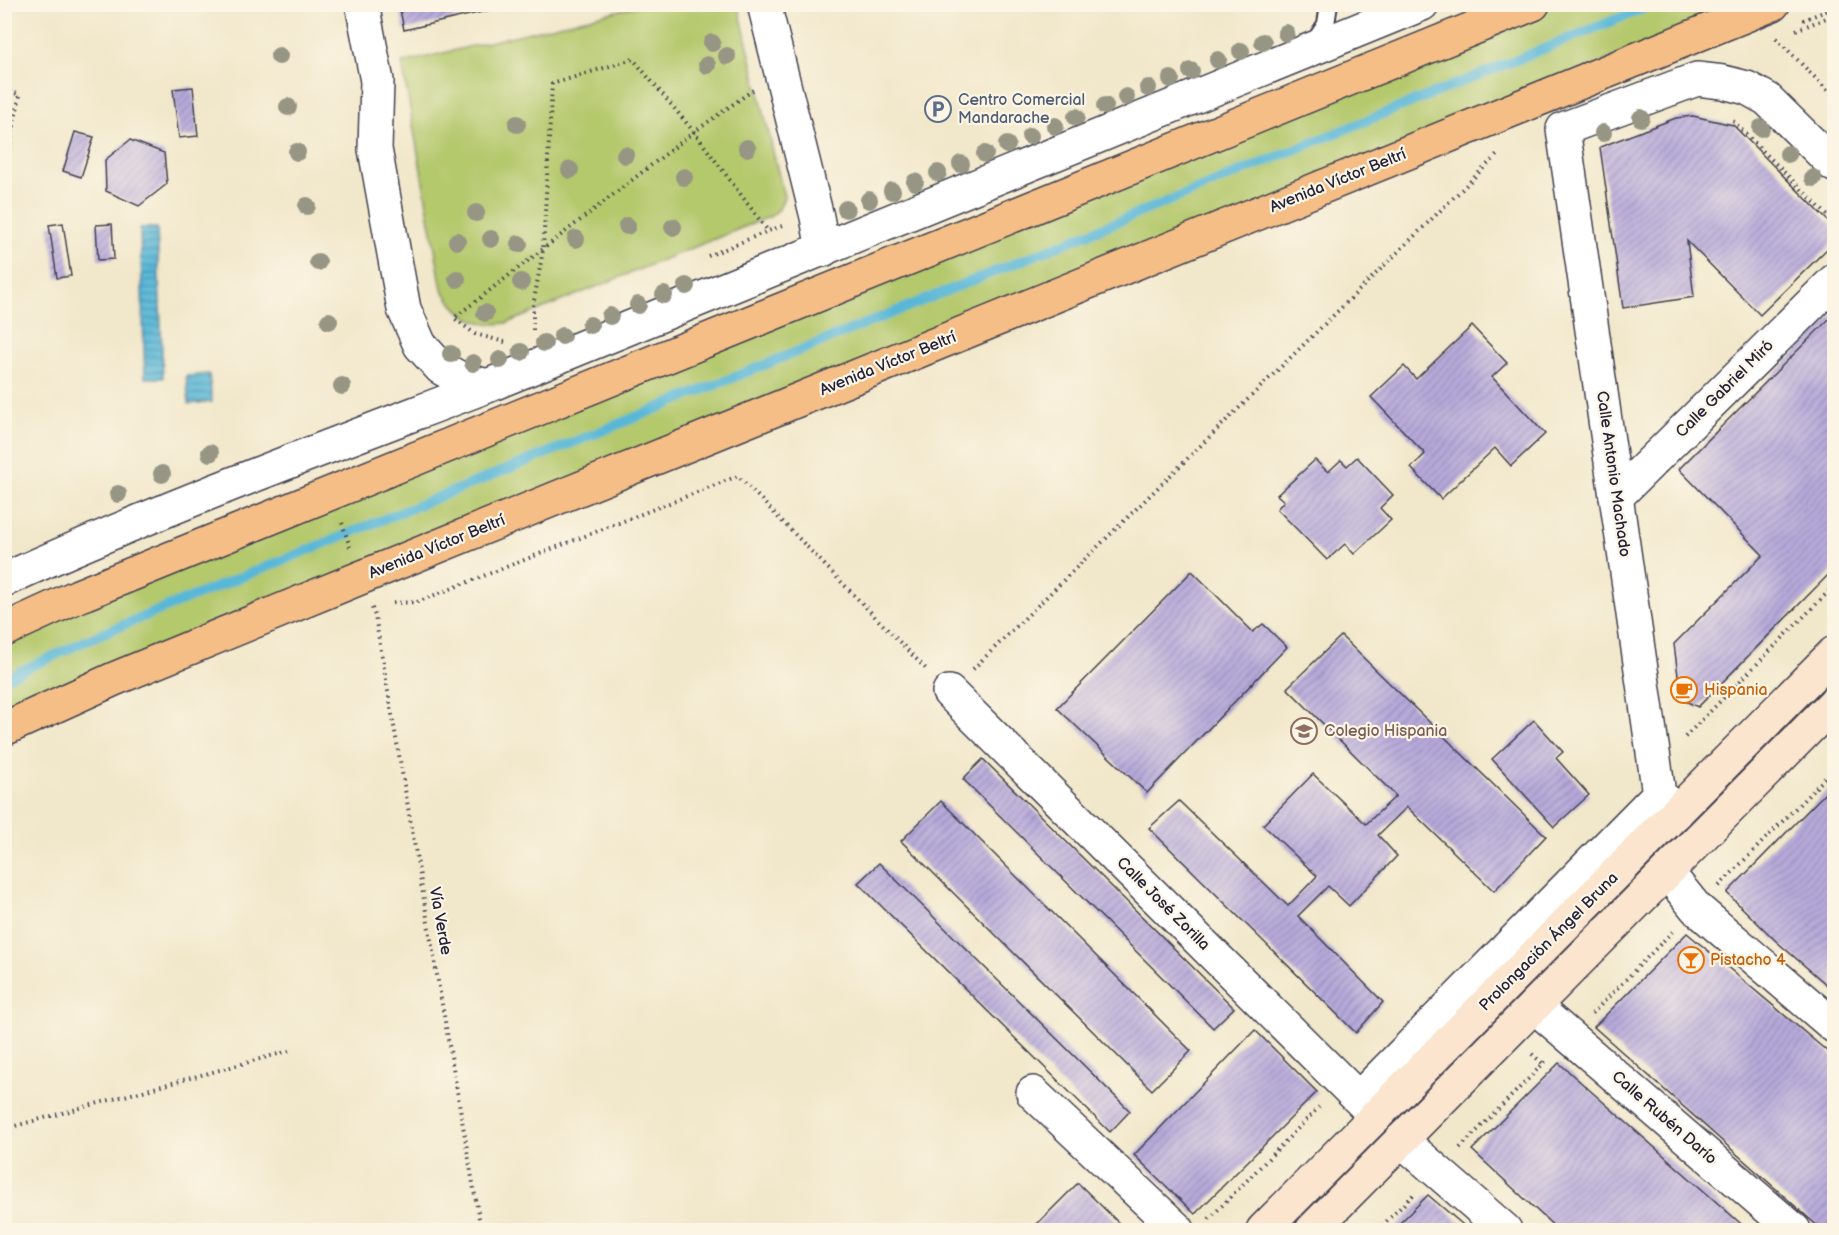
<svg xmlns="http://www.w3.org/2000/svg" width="1839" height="1235" viewBox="0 0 1839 1235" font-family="'Balsamiq Sans',sans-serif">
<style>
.garden{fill:#b4c86c;stroke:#6b7554;stroke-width:1.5}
.water{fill:url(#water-rules);stroke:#3e6c89;stroke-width:1.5}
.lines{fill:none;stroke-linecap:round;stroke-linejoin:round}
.stream{stroke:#59b7d7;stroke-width:10}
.building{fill:url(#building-hatch)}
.lane-casing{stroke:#414050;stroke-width:20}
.street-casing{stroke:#414050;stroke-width:36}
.secondary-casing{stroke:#414050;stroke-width:36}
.primary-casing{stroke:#414050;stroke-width:36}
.path{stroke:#414050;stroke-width:4;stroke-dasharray:1.5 4.5;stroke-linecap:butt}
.lane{stroke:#fff;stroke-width:16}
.street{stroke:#fff;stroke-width:33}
.secondary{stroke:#fbe5cf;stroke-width:33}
.primary{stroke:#f6be87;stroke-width:33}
.tree{fill:#979684}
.labels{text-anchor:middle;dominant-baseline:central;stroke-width:4.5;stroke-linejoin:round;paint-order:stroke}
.service-label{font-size:16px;fill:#4e5e75;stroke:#fcf5e5;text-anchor:start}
.street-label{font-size:16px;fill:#22223b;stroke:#fcf5e5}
.food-label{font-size:16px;fill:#c56008;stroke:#fcf5e5;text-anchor:start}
.education-label{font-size:16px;fill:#785e54;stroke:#fcf5e5;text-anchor:start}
</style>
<defs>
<pattern id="water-rules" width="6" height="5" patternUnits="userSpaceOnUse" patternTransform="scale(1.5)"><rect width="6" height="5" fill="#59b7d7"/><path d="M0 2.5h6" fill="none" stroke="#4994b0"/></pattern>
<pattern id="building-hatch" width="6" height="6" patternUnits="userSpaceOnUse" patternTransform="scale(1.5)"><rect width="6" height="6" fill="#b7aadb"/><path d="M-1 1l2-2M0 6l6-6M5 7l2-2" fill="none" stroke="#948ab3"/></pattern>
</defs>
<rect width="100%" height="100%" fill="#fcf5e5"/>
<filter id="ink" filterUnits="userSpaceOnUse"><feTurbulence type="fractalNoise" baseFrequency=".0167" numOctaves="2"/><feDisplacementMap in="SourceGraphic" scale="12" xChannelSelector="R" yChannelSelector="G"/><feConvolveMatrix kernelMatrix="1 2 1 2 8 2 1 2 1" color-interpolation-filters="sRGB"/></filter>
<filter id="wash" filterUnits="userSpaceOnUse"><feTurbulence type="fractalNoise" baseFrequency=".008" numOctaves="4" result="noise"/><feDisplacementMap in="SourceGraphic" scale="24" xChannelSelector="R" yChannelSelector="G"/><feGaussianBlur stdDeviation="1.35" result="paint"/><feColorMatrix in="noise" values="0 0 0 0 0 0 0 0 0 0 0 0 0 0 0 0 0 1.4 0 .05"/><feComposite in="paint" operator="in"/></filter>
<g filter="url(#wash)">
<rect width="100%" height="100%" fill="#f1e7ca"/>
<g class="garden">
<path d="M646,4L738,5L784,197L779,209L771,216L507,323C474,327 459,316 442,289L402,63Z"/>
<path d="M1533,5H1739L5,729L4,630Z"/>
</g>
<g class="water">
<path d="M140,228H157L163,378H145Z"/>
<path d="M209,374L212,402L189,404L186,376Z"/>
</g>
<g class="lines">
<path class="stream" d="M4,679L96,636L1654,4"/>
</g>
<g id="blocks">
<g class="building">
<path d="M399,4H513V5L404,30Z"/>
<path d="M193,87L198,136L179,138L173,89Z"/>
<path d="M1693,116L1733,125L1834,227V242L1760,315L1687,241L1694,297L1623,308L1600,147L1676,118Z"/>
<path d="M75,132L94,137L81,177L63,171Z"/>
<path d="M130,140L164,153L167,184L139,206L106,191L105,160Z"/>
<path d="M63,223L71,276L57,278L49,225Z"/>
<path d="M112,224L114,259L98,260L96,225Z"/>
<path d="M1834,314V569L1698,707L1681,699L1674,644L1763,555L1679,469Z"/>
<path d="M1472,326L1507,363L1492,377L1545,434L1511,466L1495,448L1441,499L1411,468L1425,454L1371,397L1404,366L1416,379Z"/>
<path d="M1357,457L1393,495L1380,508L1391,520L1354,554L1345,544L1327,560L1277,509L1284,501L1277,495L1315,460L1328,472L1341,460L1347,466Z"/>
<path d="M1192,571L1253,632L1263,624L1287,647L1147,793L1057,708Z"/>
<path d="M1341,636L1546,836L1494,891L1407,807L1378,835L1397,856L1349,906L1328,886L1298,916L1383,1002L1356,1033L1149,828L1179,801L1288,906L1317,876L1263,825L1313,774L1366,824L1396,796L1287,688Z"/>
<path d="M1534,720L1563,752L1556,758L1589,795L1554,827L1492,759Z"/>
<path d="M983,759L1234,1008L1213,1028L963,779Z"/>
<path d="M1834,784V991L1777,942L1727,893Z"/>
<path d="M941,801L1191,1051L1152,1090L901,841Z"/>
<path d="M879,863L1130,1111L1110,1132L858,883Z"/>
<path d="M1687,933L1834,1057V1230H1822L1594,1027Z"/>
<path d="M1255,1030L1317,1092L1195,1214L1134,1155Z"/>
<path d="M1559,1063L1748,1230H1558L1472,1150Z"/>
<path d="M1078,1183L1126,1230H1031Z"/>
<path d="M1428,1195L1469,1230H1393Z"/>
</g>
</g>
</g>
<g filter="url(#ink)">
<use href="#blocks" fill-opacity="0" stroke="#414050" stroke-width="1.5"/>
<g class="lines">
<defs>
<path id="lane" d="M1313,44L1326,24L1329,4"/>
<g id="street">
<path d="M362,4L377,81L375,149L404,309L420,345L441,368L461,379L487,386L1422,4"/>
<path d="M764,4L817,217L823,250"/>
<path d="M1616,497L1834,281"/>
<path d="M4,580C162,508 325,448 487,386"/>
<path d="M949,692L1376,1116"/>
<path d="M1676,813L1659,794L1563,129L1697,79L1723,82L1747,88L1767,99L1834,165"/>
<path d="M1667,872L1696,908L1834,1026"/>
<path d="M1534,1006L1794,1230"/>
<path d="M1033,1093L1178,1230"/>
<path d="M1359,1098L1659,794"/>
<path d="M1401,1140L1505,1230"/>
</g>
<g id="secondary">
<path d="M1263,1230L1834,653"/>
<path d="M1312,1230L1834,703"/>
</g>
<g id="primary">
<path d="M4,630L78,596L1533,4"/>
<path d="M4,729L114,679L377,571L1773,4"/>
</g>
</defs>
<use href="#lane" class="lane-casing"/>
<use href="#street" class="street-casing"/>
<use href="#secondary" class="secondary-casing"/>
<use href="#primary" class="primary-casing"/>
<g class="path">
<path d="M1803,20L1834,8"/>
<path d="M1796,30L1834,15"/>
<path d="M1776,38L1834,97"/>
<path d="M4,89L20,95L4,176"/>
<path d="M1733,121L1834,222"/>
<path d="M708,256L768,231"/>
<path d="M533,330V306L543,250L552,84L633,59L694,132L768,231L785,225"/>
<path d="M505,342L475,334L454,318L694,132L753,90"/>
<path d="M342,523L350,547"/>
<path d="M393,603L417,602L738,476L927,670"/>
<path d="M372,608L375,616L481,1230"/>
<path d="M973,669L1499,153"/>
<path d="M1685,737L1834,586"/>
<path d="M1719,886L1834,769"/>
<path d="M1592,1014L1673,931"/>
<path d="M1532,1054L1543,1064"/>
<path d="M4,1129L289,1051"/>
<path d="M1460,1148L1547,1060"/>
<path d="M1209,1219L1319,1107"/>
<path d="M1378,1230L1414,1194"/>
</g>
<use href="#lane" class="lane"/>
<use href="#street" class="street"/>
<use href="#secondary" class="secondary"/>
<use href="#primary" class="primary"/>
</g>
<g class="tree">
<circle cx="1286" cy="33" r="9"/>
<circle cx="1263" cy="42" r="9"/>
<circle cx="712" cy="43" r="9"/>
<circle cx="1241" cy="51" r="9"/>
<circle cx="279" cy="56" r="9"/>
<circle cx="727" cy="56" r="9"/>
<circle cx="1218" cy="60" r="9"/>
<circle cx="707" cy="65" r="9"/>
<circle cx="1191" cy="71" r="9"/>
<circle cx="1171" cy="79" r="9"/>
<circle cx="1148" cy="88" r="9"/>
<circle cx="1126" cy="97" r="9"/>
<circle cx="1105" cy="106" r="9"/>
<circle cx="288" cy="107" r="9"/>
<circle cx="1076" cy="117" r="9"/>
<circle cx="1641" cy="118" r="9"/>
<circle cx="517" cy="124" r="9"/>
<circle cx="1055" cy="126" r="9"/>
<circle cx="1761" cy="128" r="9"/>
<circle cx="1603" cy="133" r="9"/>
<circle cx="1030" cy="136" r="9"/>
<circle cx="1007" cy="145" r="9"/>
<circle cx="747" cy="148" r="9"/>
<circle cx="297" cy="152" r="9"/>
<circle cx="985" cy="154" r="9"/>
<circle cx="1788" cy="154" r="9"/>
<circle cx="625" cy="155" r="9"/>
<circle cx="961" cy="164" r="9"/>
<circle cx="570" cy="170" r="9"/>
<circle cx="938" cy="173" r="9"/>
<circle cx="684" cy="177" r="9"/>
<circle cx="1813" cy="178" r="9"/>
<circle cx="915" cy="182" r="9"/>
<circle cx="892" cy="191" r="9"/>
<circle cx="869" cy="200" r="9"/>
<circle cx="307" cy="206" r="9"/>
<circle cx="846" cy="209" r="9"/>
<circle cx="476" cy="213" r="9"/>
<circle cx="627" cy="226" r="9"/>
<circle cx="673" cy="227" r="9"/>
<circle cx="491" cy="239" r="9"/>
<circle cx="576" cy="239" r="9"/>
<circle cx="457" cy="241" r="9"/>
<circle cx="519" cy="244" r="9"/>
<circle cx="318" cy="262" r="9"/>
<circle cx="457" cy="279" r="9"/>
<circle cx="521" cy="282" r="9"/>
<circle cx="686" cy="286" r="9"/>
<circle cx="664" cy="295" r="9"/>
<circle cx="638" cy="305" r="9"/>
<circle cx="485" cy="313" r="9"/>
<circle cx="610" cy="316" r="9"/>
<circle cx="329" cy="321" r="9"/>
<circle cx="590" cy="325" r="9"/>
<circle cx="562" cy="336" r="9"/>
<circle cx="544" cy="343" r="9"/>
<circle cx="521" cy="352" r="9"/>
<circle cx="451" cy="354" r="9"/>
<circle cx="500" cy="360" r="9"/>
<circle cx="473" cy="363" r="9"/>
<circle cx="342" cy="386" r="9"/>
<circle cx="210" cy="453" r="9"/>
<circle cx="162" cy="474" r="9"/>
<circle cx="118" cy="494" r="9"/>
</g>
</g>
<defs>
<symbol id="parking-ring" viewBox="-11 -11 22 22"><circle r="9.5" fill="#fcf5e5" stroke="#5c6f8a" stroke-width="1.5"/><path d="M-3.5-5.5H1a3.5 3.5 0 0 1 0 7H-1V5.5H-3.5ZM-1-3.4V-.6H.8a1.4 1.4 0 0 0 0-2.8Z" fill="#5c6f8a"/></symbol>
<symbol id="cafe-ring" viewBox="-11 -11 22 22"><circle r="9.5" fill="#fcf5e5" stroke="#e8710a" stroke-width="1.5"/><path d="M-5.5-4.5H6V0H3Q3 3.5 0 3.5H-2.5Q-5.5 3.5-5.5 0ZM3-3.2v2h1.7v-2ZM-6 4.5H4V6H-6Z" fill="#e8710a"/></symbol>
<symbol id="school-ring" viewBox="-11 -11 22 22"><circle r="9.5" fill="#fcf5e5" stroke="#8d6e63" stroke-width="1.5"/><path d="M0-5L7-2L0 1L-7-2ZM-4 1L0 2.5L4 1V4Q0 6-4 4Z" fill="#8d6e63"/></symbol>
<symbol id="bar-ring" viewBox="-11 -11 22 22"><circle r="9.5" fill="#fcf5e5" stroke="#e8710a" stroke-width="1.5"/><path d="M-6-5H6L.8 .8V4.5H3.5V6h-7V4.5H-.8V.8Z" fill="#e8710a"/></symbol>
</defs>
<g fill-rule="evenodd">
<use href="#parking-ring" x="923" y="94" width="30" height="30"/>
<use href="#cafe-ring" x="1669" y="675" width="30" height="30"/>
<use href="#school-ring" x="1289" y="716" width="30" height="30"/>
<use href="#bar-ring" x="1676" y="945" width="30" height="30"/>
</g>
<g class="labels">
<g class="service-label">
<text x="958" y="100">Centro Comercial<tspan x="958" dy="18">Mandarache</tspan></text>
</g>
<g class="street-label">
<text transform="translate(1338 181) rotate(-22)">Avenida Víctor Beltrí</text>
<text transform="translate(888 364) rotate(-22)">Avenida Víctor Beltrí</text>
<text transform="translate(1725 389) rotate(-45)">Calle Gabriel Miró</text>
<text transform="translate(1613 474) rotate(82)">Calle Antonio Machado</text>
<text transform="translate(437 547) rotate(-22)">Avenida Víctor Beltrí</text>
<text transform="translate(1163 904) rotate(45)">Calle José Zorilla</text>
<text transform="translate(440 921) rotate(80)">Vía Verde</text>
<text transform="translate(1549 942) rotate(-45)">Prolongación Ángel Bruna</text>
<text transform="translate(1664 1118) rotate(41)">Calle Rubén Darío</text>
</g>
<g class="food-label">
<text x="1704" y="690">Hispania</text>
<text x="1710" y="960">Pistacho 4</text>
</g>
<g class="education-label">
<text x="1324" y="731">Colegio Hispania</text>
</g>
</g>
<rect width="1839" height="1235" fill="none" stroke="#fcf5e5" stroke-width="24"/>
</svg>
